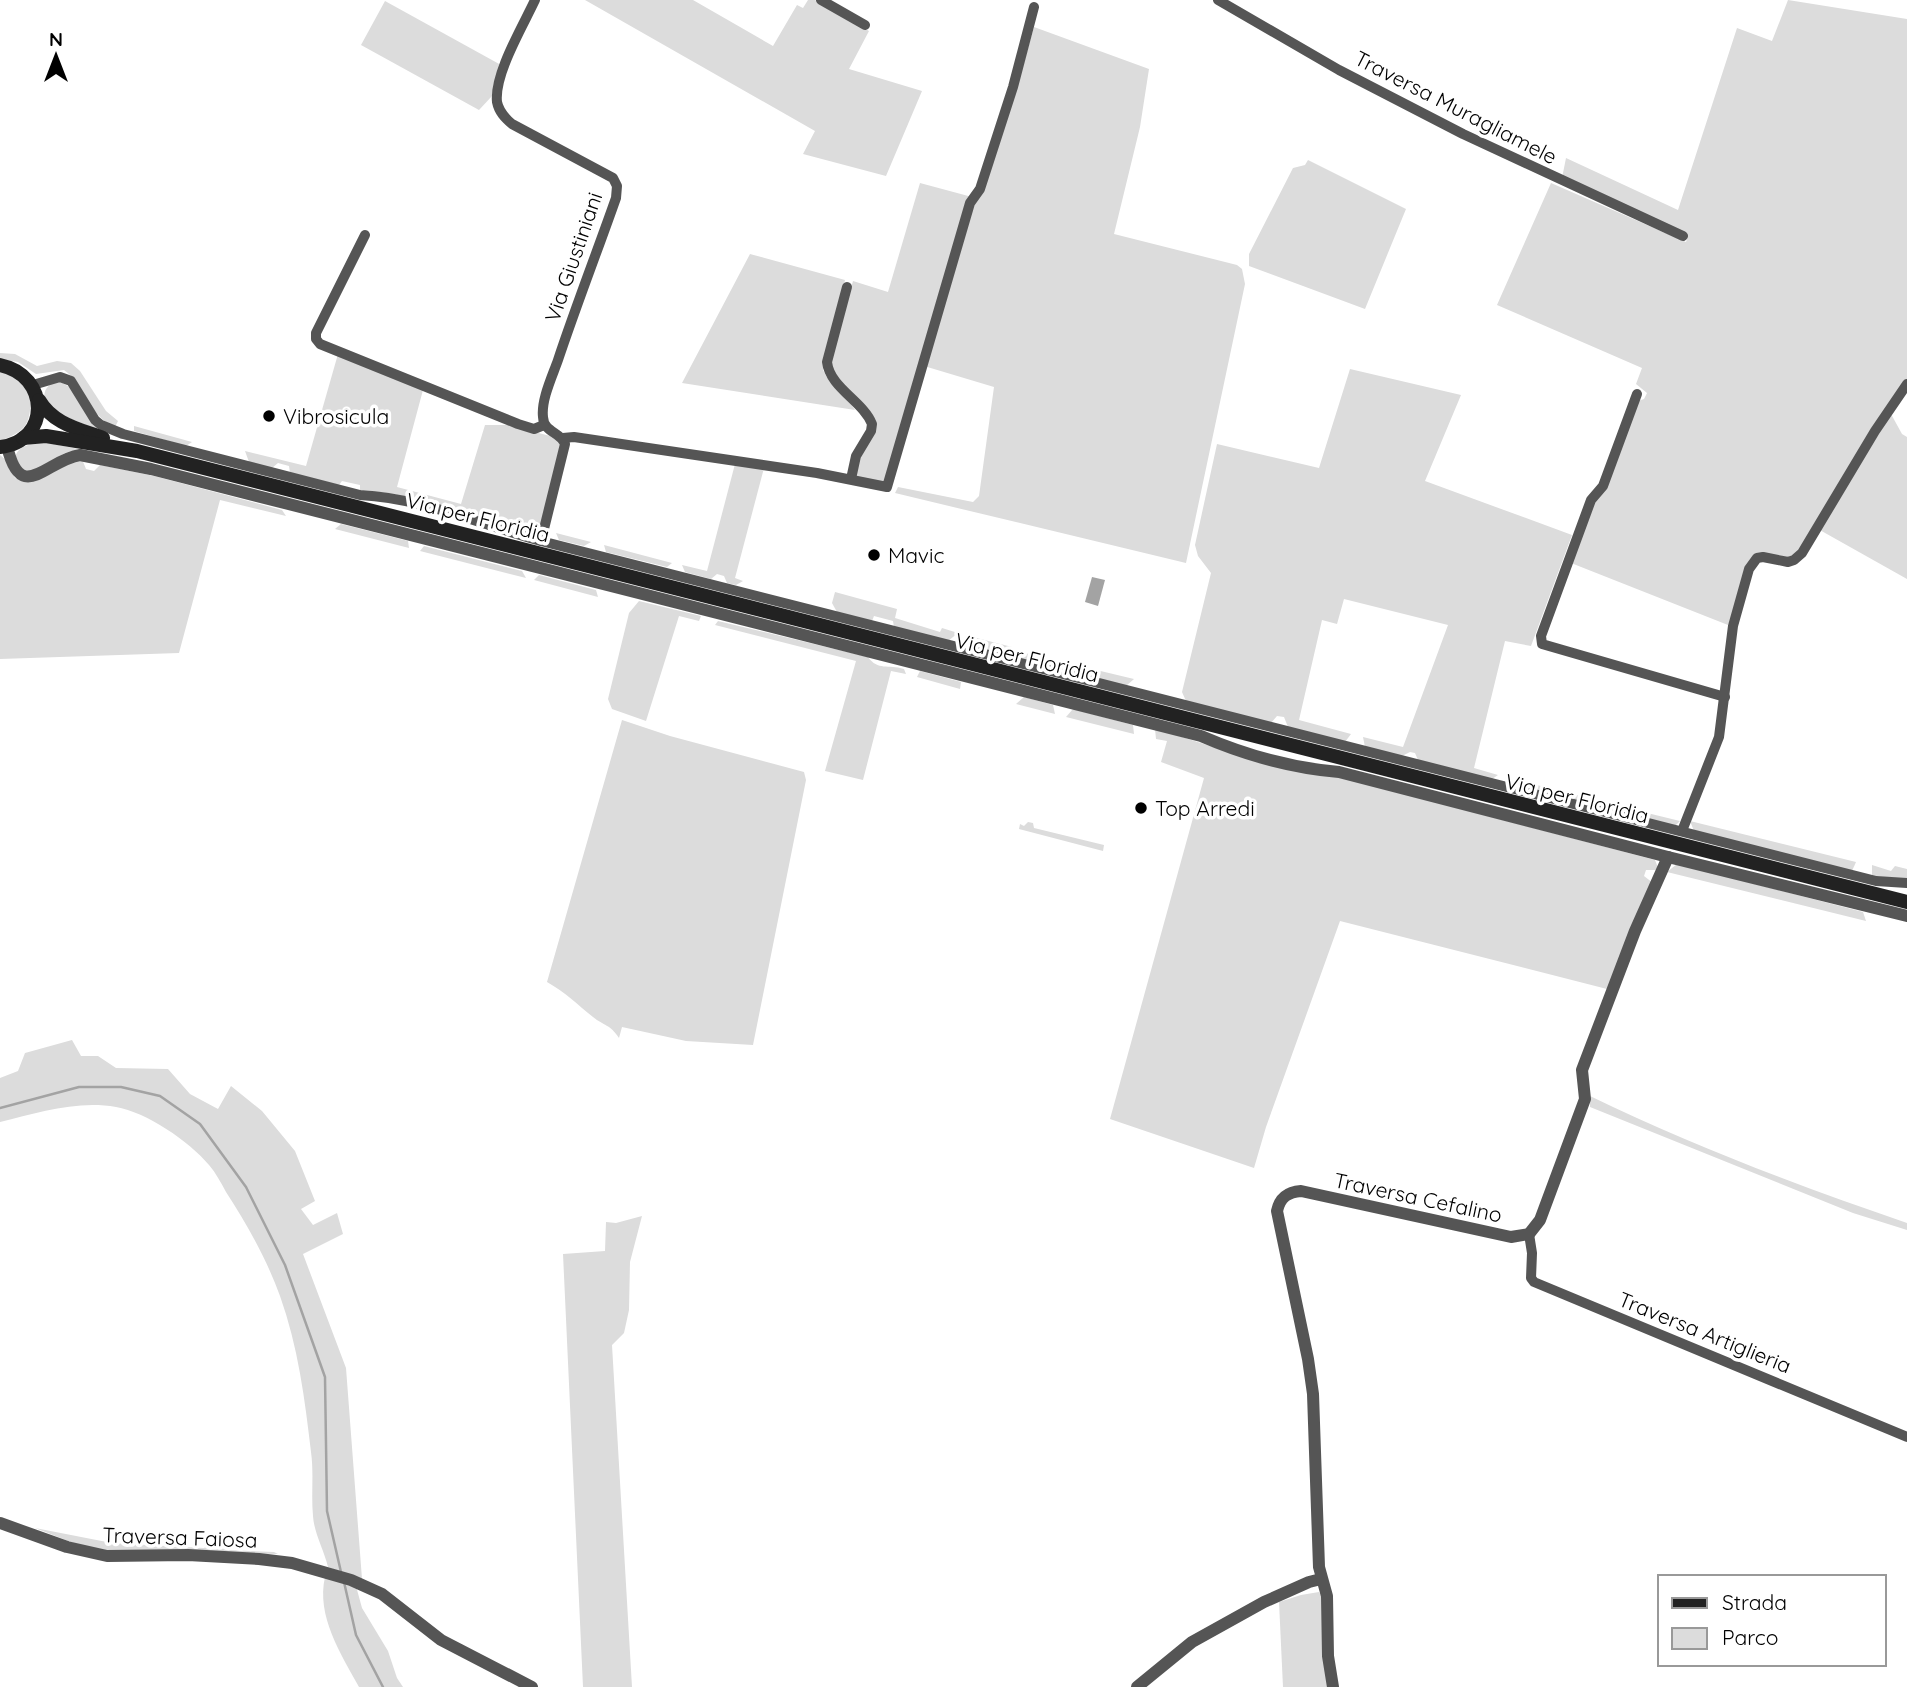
<svg xmlns="http://www.w3.org/2000/svg" width="1907" height="1687" viewBox="0 0 1907 1687" font-family="Quicksand,sans-serif">
<style>
.green{fill:#dcdcdc}
.water{fill:#a3a3a3}
.lines{fill:none;stroke-linecap:round;stroke-linejoin:round}
.stream{stroke:#a3a3a3;stroke-width:2.5}
.minor{stroke:#555;stroke-width:10}
.tertiary{stroke:#555;stroke-width:12}
.secondary{stroke:#222;stroke-width:14}
.poi-dot{fill:#000;stroke:#fff;stroke-width:2.5}
.labels{text-anchor:middle;dominant-baseline:central;stroke-width:7;stroke-linejoin:round;paint-order:stroke}
.street-label{font-size:21px;fill:#000;stroke:#fff}
.poi-label{font-size:21px;fill:#000;stroke:#fff;text-anchor:start}
</style>
<rect width="100%" height="100%" fill="#fff"/>
<g class="green">
<path d="M585,0H693L773,46L797,5L803,8L808,0H815L869,31L849,69L922,91L886,176L803,154L815,131Z"/>
<path d="M1788,0L1907,19V379L1800,550L1791,559L1757,556L1728,625L1571,563L1593,502L1638,401L1644,399L1647,393L1636,384L1642,368L1497,305L1551,183L1686,242L1688,236L1562,178L1566,158L1678,210L1737,28L1772,41Z"/>
<path d="M385,1L501,65L494,82L492,96L479,110L361,45Z"/>
<path d="M1034,27L1149,69L1140,127L1114,234L1237,265L1242,269L1245,284L1186,563L895,493L898,487L973,502L979,496L994,387L924,366L972,204L1016,91Z"/>
<path d="M1308,160L1406,209L1365,309L1249,266V254L1293,168L1305,165Z"/>
<path d="M920,183L972,197L886,485L854,477L858,457L873,432C863,410 855,391 833,377L830,360L853,281L888,292Z"/>
<path d="M750,254L845,280L823,370C830,386 846,395 855,410L682,383Z"/>
<path d="M0,353L15,354L37,366L57,361L71,363L80,371L106,411L118,421L115,427C88,416 87,386 64,370L36,374L18,362L0,359Z"/>
<path d="M338,354L423,390L397,487L461,504L485,425H508L554,437L561,445L544,520L530,534C475,516 418,494 360,490V485L342,481L339,485L290,473L289,466L278,463L272,468L249,462L245,451L306,466Z"/>
<path d="M1350,369L1461,395L1425,481L1572,535L1531,646L1505,641L1474,768L1498,775L1492,779L1418,760L1415,753L1410,752L1402,756L1365,747L1363,737L1403,747L1448,625L1344,599L1337,624L1322,620L1299,720L1351,734L1345,742L1288,727L1284,717L1277,716L1271,723L1186,701L1182,692L1211,573L1198,556L1195,545L1217,444L1319,468Z"/>
<path d="M0,370H5L31,393C30,423 29,430 0,441Z"/>
<path d="M59,381L71,388L98,430L57,413L44,397C45,386 50,384 59,381Z"/>
<path d="M1891,414L1902,434L1907,437V579L1818,529Z"/>
<path d="M134,426L192,442L186,446L134,431Z"/>
<path d="M32,443H49L78,449L65,453L35,471H23L15,458C17,448 24,447 32,443Z"/>
<path d="M0,455L6,460L15,478L22,481L69,461L82,459L86,469L94,471L100,465L154,476L282,510L286,516L220,500L179,653L0,659Z"/>
<path d="M735,464L764,468L735,578L743,581L736,585L727,583L724,576L717,574L711,579L685,572L682,565L707,571Z"/>
<path d="M341,524L408,541L409,548L335,529Z"/>
<path d="M556,533L591,542L584,546L559,540Z"/>
<path d="M604,545L672,563L667,567L606,552Z"/>
<path d="M424,546L522,571L526,578L420,551Z"/>
<path d="M539,575L596,590L598,597L534,580Z"/>
<path d="M835,592L897,609L895,618L940,632L942,628L958,633L948,641L894,627L893,621L874,616L872,621L837,612L832,603Z"/>
<path d="M639,601L701,616L699,621L679,616L646,721L612,709L608,699L629,613Z"/>
<path d="M718,621L868,657C878,671 888,664 904,669L906,674L891,671L863,780L825,771L856,661L715,625Z"/>
<path d="M965,635L1012,647V650L1033,655L1026,661L967,645Z"/>
<path d="M1042,657L1134,679L1126,686L1042,665Z"/>
<path d="M920,671L961,682L960,689L917,677Z"/>
<path d="M1024,697L1053,705L1055,714L1016,704Z"/>
<path d="M1073,709L1133,725L1134,734L1066,717Z"/>
<path d="M622,720L670,736L804,772L806,780L753,1045L686,1041L622,1027L619,1038C610,1024 604,1026 593,1017C578,1005 565,992 547,982Z"/>
<path d="M1155,729C1217,746 1273,772 1339,777L1655,860L1659,870H1646L1644,876L1653,883L1607,989L1340,921L1266,1127L1254,1168L1110,1119L1204,778L1161,762L1167,741L1156,739Z"/>
<path d="M1509,778L1624,807L1619,811L1510,784Z"/>
<path d="M1635,810L1680,821L1675,826L1636,816Z"/>
<path d="M1690,821L1856,862L1852,871L1694,831Z"/>
<path d="M1028,822L1033,823L1034,828L1104,845L1103,851L1019,829L1020,824L1024,826Z"/>
<path d="M1677,864L1863,912L1866,921L1667,872Z"/>
<path d="M1872,865L1891,871L1895,866L1907,869V879L1872,876Z"/>
<path d="M72,1040L81,1056H98L116,1068L168,1069L190,1094L218,1109L231,1086L262,1111L295,1151L315,1201L301,1209L313,1225L337,1213L343,1234L303,1254L346,1368L362,1579L328,1567C324,1550 314,1533 313,1516C311,1495 314,1473 311,1452C305,1400 298,1346 280,1296C267,1260 247,1224 226,1192C221,1183 216,1173 209,1165C189,1141 146,1112 116,1107C77,1100 37,1113 0,1122V1078L18,1071L25,1053Z"/>
<path d="M1590,1096C1691,1145 1801,1187 1907,1223V1230L1853,1213L1590,1107Z"/>
<path d="M642,1216L630,1262L629,1310L624,1333L612,1345L632,1687H583L563,1254L605,1251L606,1222L616,1223Z"/>
<path d="M35,1528L112,1543L204,1548L209,1545H220L227,1550L274,1552L278,1554L110,1551L76,1544Z"/>
<path d="M325,1577L356,1586L362,1608L388,1651L397,1678L403,1687H359C341,1654 316,1616 325,1577Z"/>
<path d="M1319,1592L1324,1599L1329,1687H1283L1279,1602L1301,1595Z"/>
</g>
<path class="water" d="M1092,577L1105,580L1098,606L1085,602Z"/>
<g class="lines">
<g class="stream">
<path d="M0,1108L79,1087H121L160,1096L200,1124L246,1187L285,1265L325,1377L327,1511L341,1572"/>
<path d="M344,1582L356,1635L383,1687"/>
</g>
<g class="minor">
<path d="M535,0C523,26 494,74 497,102C499,112 505,118 512,124L613,178L617,186L616,198C597,252 576,306 558,360C552,377 541,400 543,417C544,433 560,431 565,444L541,541"/>
<path d="M821,0L865,25"/>
<path d="M1218,0L1339,70L1463,134L1683,236"/>
<path d="M365,235L316,333V339L320,344L518,424L534,429L544,425"/>
<path d="M847,287L827,362C830,388 863,401 872,424L871,431L856,456L851,479"/>
<path d="M33,385L60,377L71,381L95,420L101,425L123,434L360,495C423,498 481,525 541,541L1876,881L1907,883"/>
<path d="M1637,394L1603,486L1591,500L1541,636L1542,644L1725,697"/>
<path d="M563,438L574,437L817,473L887,487L970,203L980,189L1013,87L1034,7"/>
<path d="M1682,831L1719,737L1733,626L1749,569L1757,558L1763,557L1788,562L1794,560L1802,553L1875,431L1907,384"/>
<path d="M1529,1234L1532,1253L1531,1278L1534,1282L1907,1437"/>
</g>
<g class="tertiary">
<path d="M7,446C21,506 46,460 80,455L151,469L1201,736C1245,755 1291,768 1339,772L1668,857L1907,916"/>
<path d="M0,1523L67,1547L107,1556L188,1555L259,1559L292,1563L351,1580L382,1594L441,1640L532,1687"/>
<path d="M1137,1687L1192,1642L1264,1602L1309,1582L1321,1579"/>
<path d="M1333,1687L1328,1656L1327,1596L1319,1567L1313,1394L1308,1359L1277,1211C1280,1197 1288,1192 1301,1191L1511,1237L1529,1234L1540,1220L1585,1099L1582,1070L1635,931L1668,857"/>
</g>
<g class="secondary">
<path d="M0,365C50,375 51,442 0,447"/>
<path d="M39,400C53,424 79,429 103,438"/>
<path d="M23,438L46,436L137,451L1907,902"/>
</g>
</g>
<g class="poi-dot">
<circle cx="269" cy="416" r="7"/>
<circle cx="874" cy="555" r="7"/>
<circle cx="1141" cy="808" r="7"/>
</g>
<g class="labels">
<g class="street-label">
<text transform="translate(1456 107) rotate(27)">Traversa Muragliamele</text>
<text transform="translate(573 257) rotate(-71)">Via Giustiniani</text>
<text transform="translate(478 517) rotate(14)">Via per Floridia</text>
<text transform="translate(1027 657) rotate(14)">Via per Floridia</text>
<text transform="translate(1577 798) rotate(14)">Via per Floridia</text>
<text transform="translate(1418 1197) rotate(12)">Traversa Cefalino</text>
<text transform="translate(1705 1332) rotate(22)">Traversa Artiglieria</text>
<text transform="translate(180 1537) rotate(2)">Traversa Faiosa</text>
</g>
<g class="poi-label">
<text x="283" y="416">Vibrosicula</text>
<text x="888" y="555">Mavic</text>
<text x="1155" y="808">Top Arredi</text>
</g>
</g>
<rect x="1658" y="1575" width="228" height="91" fill="#ffffff" stroke="#999999" stroke-width="2"/>
<rect x="1672" y="1598" width="35" height="10" fill="#222222" stroke="#999999" stroke-width="2"/>
<text x="1722" y="1610" font-size="21" fill="#000000">Strada</text>
<rect x="1672" y="1628" width="35" height="21" fill="#dcdcdc" stroke="#999999" stroke-width="2"/>
<text x="1722" y="1645" font-size="21" fill="#000000">Parco</text>
<g transform="translate(56 56)" stroke="#ffffff" stroke-width="5" paint-order="stroke">
<path d="M0-5L12 26L0 18L-12 26Z" fill="#000000"/>
<text y="-10" font-size="19" font-weight="bold" text-anchor="middle" fill="#000000">N</text>
</g>
</svg>
